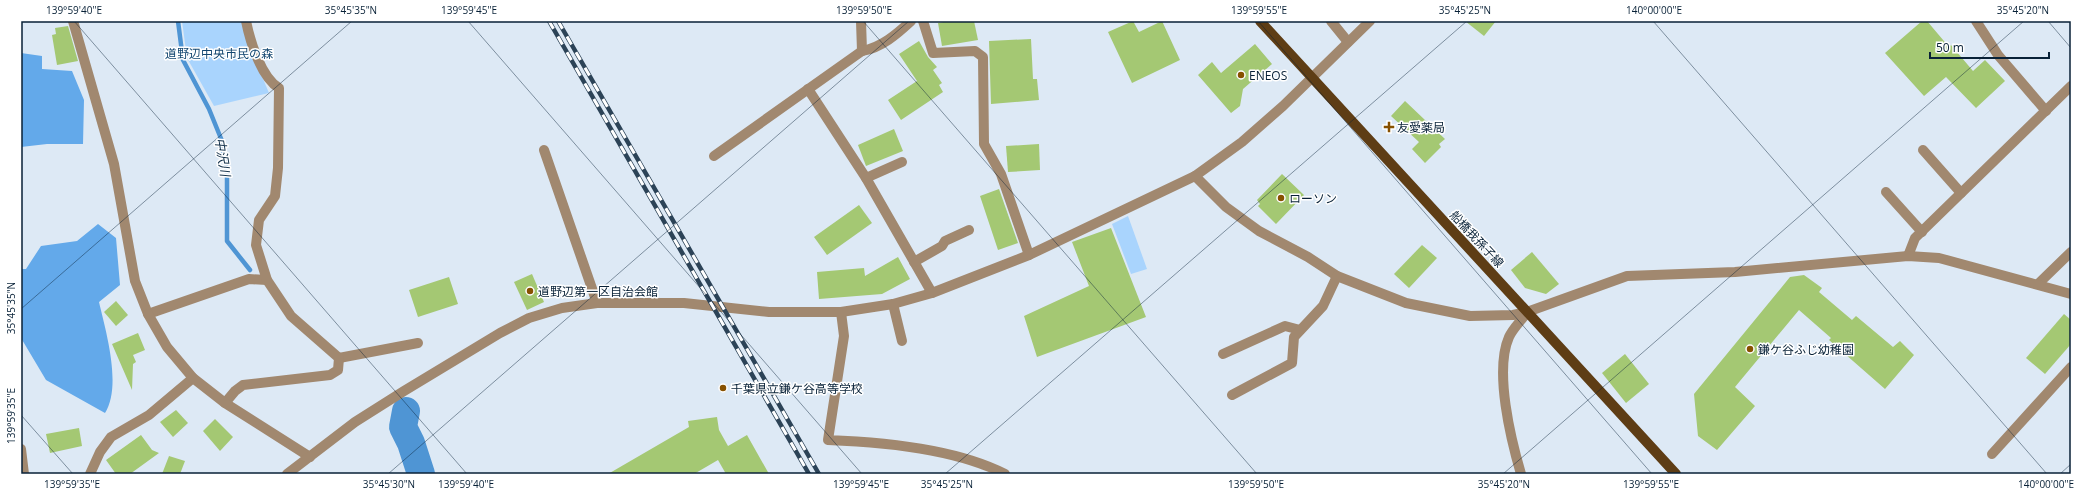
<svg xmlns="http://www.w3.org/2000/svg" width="2092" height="495" viewBox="0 0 2092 495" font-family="'Open Sans','Noto Sans JP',sans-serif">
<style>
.green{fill:#a9d4fd}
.forest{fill:#63a9ea}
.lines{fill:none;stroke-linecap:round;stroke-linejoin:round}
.stream{stroke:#4f95d4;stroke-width:4.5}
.river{stroke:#4f95d4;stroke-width:28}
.building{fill:#a4c873}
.minor{stroke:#a1886f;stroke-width:10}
.tertiary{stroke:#a1886f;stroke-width:10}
.primary{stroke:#5e3d15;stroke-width:10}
.rail-casing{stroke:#2c4357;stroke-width:4.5}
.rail{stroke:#fff;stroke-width:3;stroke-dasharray:9;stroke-linecap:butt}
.ticks{fill:none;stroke:#082137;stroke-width:1;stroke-opacity:0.45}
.poi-dot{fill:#875100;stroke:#fff;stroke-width:1.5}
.labels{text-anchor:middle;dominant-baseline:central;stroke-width:3;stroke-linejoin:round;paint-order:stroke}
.park-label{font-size:12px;fill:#124670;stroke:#fff}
.poi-label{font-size:12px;fill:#082137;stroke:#fff;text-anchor:start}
.street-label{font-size:12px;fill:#082137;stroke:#fff}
.water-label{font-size:13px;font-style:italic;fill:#12304a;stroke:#fff}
.neatline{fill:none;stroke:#082137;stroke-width:1.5}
.ticks-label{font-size:10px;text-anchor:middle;fill:#082137}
</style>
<rect width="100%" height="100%" fill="#dde9f5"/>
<g class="green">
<path d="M182,21H242L247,41L269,93L214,106L187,58Z"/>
<path d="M1128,216L1147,269L1131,274L1112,224Z"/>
</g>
<g class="forest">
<path d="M21,53L42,56V69L72,71L84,100L83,144H47L21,147Z"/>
<path d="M98,224L116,238L120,285L99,302C106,332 122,386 105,413L46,380L21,338V269H26L41,246L77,241Z"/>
</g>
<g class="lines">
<path class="stream" d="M178,21L183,60L209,109L222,141L227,173V241L250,270"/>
<path class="river" d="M406,411L403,427L411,443L421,474"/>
</g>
<g class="building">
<path d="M949,21H974L978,40L942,46L938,23Z"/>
<path d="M1133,21L1139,32L1162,21L1180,60L1132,83L1108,32Z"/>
<path d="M1465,21H1496L1484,36Z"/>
<path d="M1922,21H1927L1949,47L1951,45L1973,71L1985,60L2005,81L1976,108L1946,77L1924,96L1885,53Z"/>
<path d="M68,26L78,61L57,65L52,35L56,34L55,28Z"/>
<path d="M1031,39L1033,79H1037L1039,100L991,104L989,41Z"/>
<path d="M919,41L928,57L937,67L933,70L942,83L939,85L943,92L901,120L888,100L917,81L899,54Z"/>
<path d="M1255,44L1272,64L1243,89L1240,106L1231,113L1198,75L1212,62L1221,73Z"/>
<path d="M1405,101L1445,139L1439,144L1441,147L1425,163L1412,149L1419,142L1391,116Z"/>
<path d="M894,129L903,151L866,166L858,145Z"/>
<path d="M1039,144L1040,170L1008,172L1006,146Z"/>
<path d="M1282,174L1304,195L1276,224L1258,206L1260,204L1257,200Z"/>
<path d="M999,189L1018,243L998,250L980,196Z"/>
<path d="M859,205L872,223L827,255L814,237Z"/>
<path d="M1111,228L1146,317L1037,357L1024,316L1089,286L1072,242Z"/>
<path d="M1422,245L1437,258L1409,288L1394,274Z"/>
<path d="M1532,252L1559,284L1546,294L1525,288L1511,270Z"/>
<path d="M898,257L910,279L882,294L819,299L817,272L864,268L865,276Z"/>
<path d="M532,274L544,302L527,310L514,282Z"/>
<path d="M1804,275L1822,288L1819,292L1852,320L1856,316L1893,347L1900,341L1914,355L1885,389L1829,340L1831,338L1799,310L1735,387L1755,406L1717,450L1698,436L1694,394L1790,277Z"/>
<path d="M449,277L458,304L418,317L409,290Z"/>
<path d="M116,301L128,315L116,326L104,312Z"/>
<path d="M2064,314L2071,320V344L2045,374L2026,358Z"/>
<path d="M138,333L145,350L133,355L136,362L133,364L132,390L112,344Z"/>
<path d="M1625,354L1649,384L1626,403L1602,373Z"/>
<path d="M176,410L188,423L173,437L160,422Z"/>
<path d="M717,417L719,430L728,446L747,435L769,474H726L718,460L694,474H608L689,427L688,421Z"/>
<path d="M215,419L233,437L220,451L203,431Z"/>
<path d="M79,428L82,446L50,453L46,434Z"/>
<path d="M141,435L152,450L159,453L130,474H116L106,460Z"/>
<path d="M169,456L185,461L180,474H162Z"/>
</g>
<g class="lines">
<g class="minor">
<path d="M73,21L114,164L135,281L148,314L249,279L267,280"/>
<path d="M861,21L862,51"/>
<path d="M923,21L933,53L975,51L983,57L984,144L1001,174L1029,255"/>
<path d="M1331,21L1348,42"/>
<path d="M1976,21L1998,55L2046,111"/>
<path d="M808,89L866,178L932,293"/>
<path d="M544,150L597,303"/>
<path d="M1923,150L1961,193"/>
<path d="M714,156L862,51C881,48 897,34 911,21"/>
<path d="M1195,176L1226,207L1259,231L1308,257L1337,276L1406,303L1470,316L1513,315L1527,312"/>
<path d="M866,178L902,162"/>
<path d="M1886,192L1922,232"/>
<path d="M1908,256L1915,238L2071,86"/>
<path d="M914,262L942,246L945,241L969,230"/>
<path d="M2038,284L2071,252"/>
<path d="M893,304L902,341"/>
<path d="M841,312L844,336L828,440C883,442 956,449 1005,474"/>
<path d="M1223,354L1285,326L1300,330"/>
<path d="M339,358L418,343"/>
<path d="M1232,395L1292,363L1294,337L1323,306L1337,276"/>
<path d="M225,403L235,391L243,385L330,375L338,370L339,358L291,316L267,280L256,245L259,220L275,196L278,168L279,88C261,77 250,41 246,21"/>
<path d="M21,449L24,474"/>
<path d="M1992,454L2071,367"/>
<path d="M90,474L100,452L111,437L149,415L193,378"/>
<path d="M1521,474C1511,440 1494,371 1509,337C1513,328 1522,320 1527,312"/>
</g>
<g class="tertiary">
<path d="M1527,312L1627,276L1735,272L1908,256L1939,258L2071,294"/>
<path d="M148,314L167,347L193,378L225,403L310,457"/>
<path d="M287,474L355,422L404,391L500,333L529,318L562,308L597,303H684L769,312H841L893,304L932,293L1029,255L1195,176L1242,142L1283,106L1370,21"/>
</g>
<path class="primary" d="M1260,21L1676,474"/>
<defs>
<g id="rail">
<path d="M549,21L809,474"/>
<path d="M558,21L819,474"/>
</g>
</defs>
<use href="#rail" class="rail-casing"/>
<use href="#rail" class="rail"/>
</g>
<path class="ticks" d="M74,21L467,474M468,21L862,474M863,21L1257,474M1258,21L1652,474M1653,21L2047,474M2048,21L2071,48M21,309L352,21M21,415L73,474M388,474L909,21M945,474L1467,21M1503,474L2024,21M2060,474L2071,464"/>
<g class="poi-dot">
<circle cx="1241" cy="75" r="4"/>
<path d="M1387 121h4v4h4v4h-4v4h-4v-4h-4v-4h4z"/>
<circle cx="1281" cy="198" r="4"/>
<circle cx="530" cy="291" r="4"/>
<circle cx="1750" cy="349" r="4"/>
<circle cx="723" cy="388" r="4"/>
</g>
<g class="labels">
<g class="park-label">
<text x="219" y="53">道野辺中央市民の森</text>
</g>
<g class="poi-label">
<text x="1249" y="75">ENEOS</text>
<text x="1397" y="127">友愛薬局</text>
<text x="1289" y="198">ローソン</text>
<text x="538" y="291">道野辺第一区自治会館</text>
<text x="1758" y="349">鎌ケ谷ふじ幼稚園</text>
<text x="731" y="388">千葉県立鎌ケ谷高等学校</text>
</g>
<g class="street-label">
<text transform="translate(1477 239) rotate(47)">船橋我孫子線</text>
</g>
<g class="water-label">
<text transform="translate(223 157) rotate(81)">中沢川</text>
</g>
</g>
<rect width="2092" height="495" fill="none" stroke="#ffffff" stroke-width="44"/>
<path d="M1930 52v6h119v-6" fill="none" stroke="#082137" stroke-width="2"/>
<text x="1936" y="52" font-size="12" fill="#082137" stroke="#ffffff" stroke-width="3" paint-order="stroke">50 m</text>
<rect x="22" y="22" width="2048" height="451" class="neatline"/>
<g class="ticks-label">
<text x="74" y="14">139°59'40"E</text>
<text x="351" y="14">35°45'35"N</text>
<text x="469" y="14">139°59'45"E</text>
<text x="864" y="14">139°59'50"E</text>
<text x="1259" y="14">139°59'55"E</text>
<text x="1465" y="14">35°45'25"N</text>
<text x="1654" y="14">140°00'00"E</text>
<text x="2023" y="14">35°45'20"N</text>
<text transform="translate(11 308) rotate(-90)" y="4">35°45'35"N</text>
<text transform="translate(11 416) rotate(-90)" y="4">139°59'35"E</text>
<text x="72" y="488">139°59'35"E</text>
<text x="389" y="488">35°45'30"N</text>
<text x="466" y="488">139°59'40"E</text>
<text x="861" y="488">139°59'45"E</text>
<text x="947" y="488">35°45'25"N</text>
<text x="1256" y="488">139°59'50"E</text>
<text x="1504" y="488">35°45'20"N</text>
<text x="1651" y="488">139°59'55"E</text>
<text x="2046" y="488">140°00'00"E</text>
</g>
</svg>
